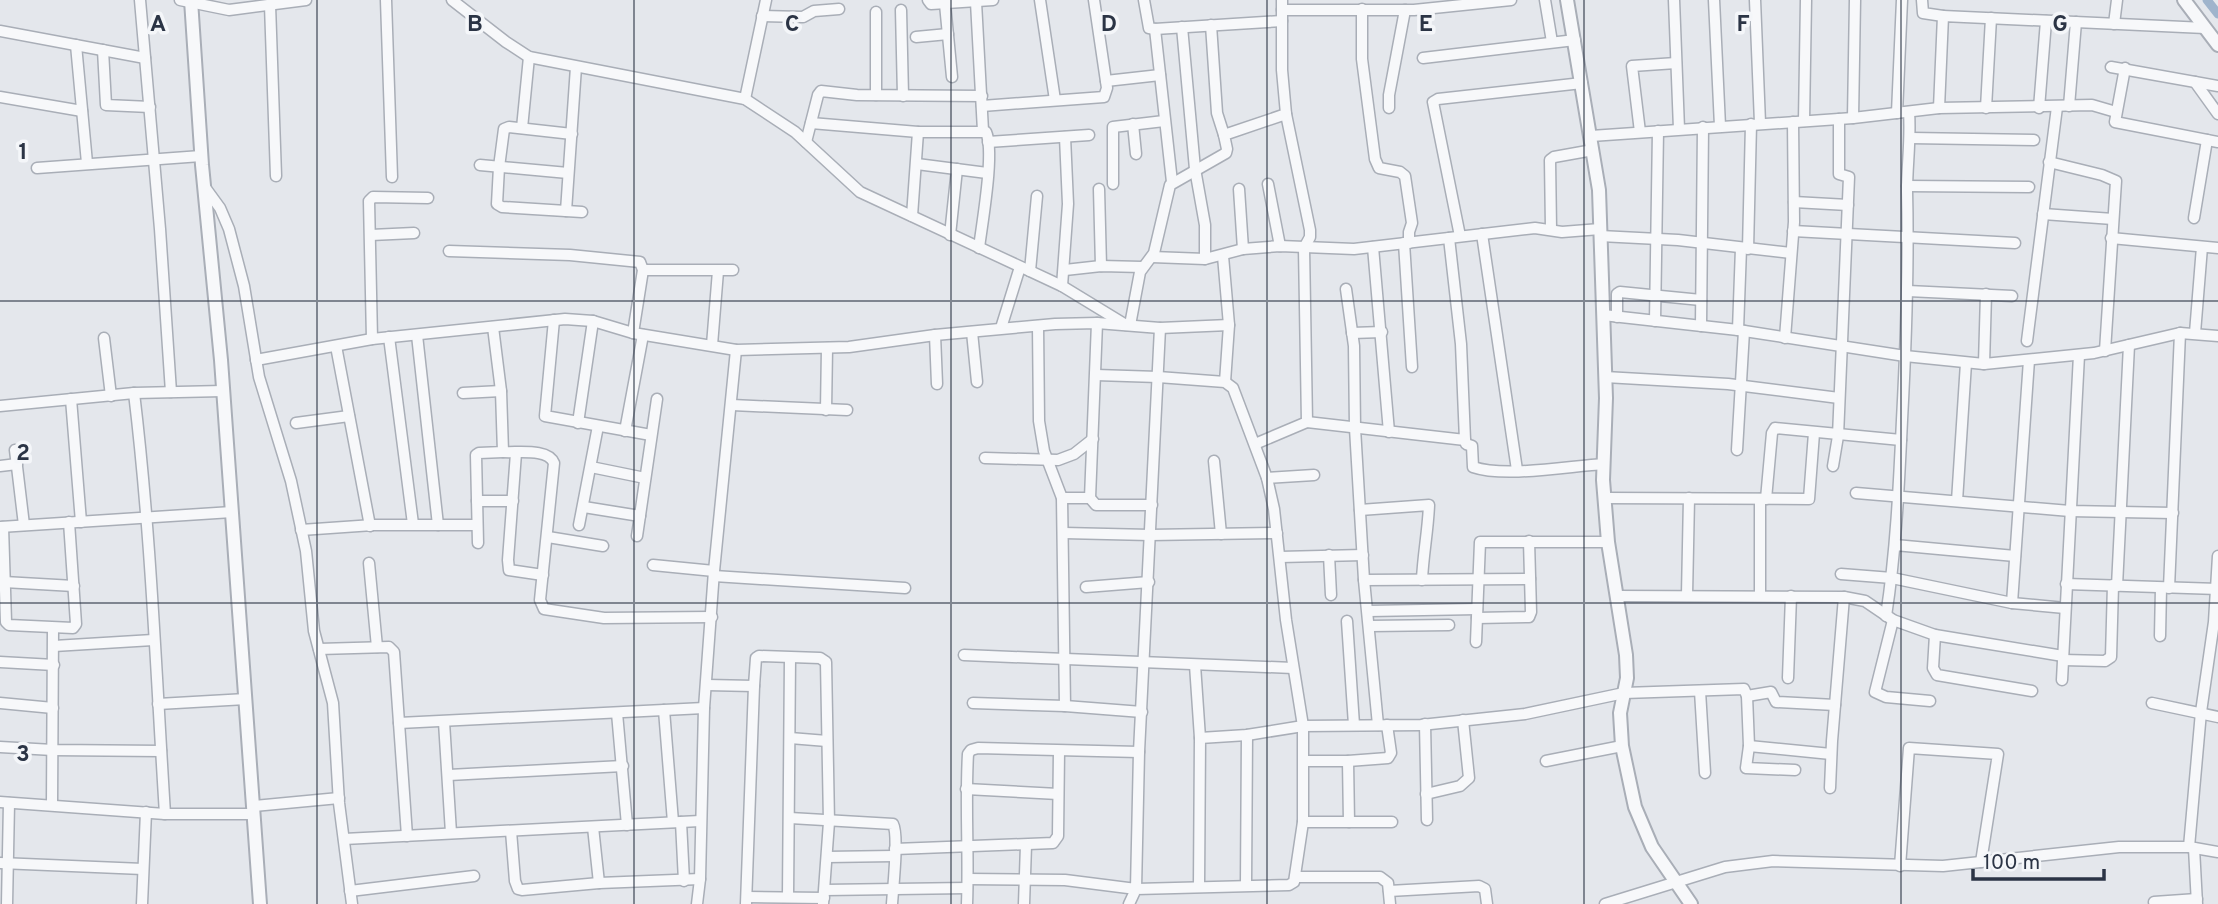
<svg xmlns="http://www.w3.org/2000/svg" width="2218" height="904" viewBox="0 0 2218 904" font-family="Overpass,sans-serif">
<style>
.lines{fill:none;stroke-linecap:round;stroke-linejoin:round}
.canal{stroke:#9fb4cc;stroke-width:9}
.minor-casing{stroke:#a9aeb7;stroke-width:13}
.tertiary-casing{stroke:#a9aeb7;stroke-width:16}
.minor{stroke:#f7f8fa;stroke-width:10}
.tertiary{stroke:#f7f8fa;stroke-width:12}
.grid{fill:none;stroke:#2b3445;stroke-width:2;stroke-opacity:0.55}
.grid-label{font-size:23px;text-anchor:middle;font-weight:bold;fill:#2b3445;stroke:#f4f6f9;stroke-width:7;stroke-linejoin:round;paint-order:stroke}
</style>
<rect width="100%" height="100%" fill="#e4e7ec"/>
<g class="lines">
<path class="canal" d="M2207,0L2218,14"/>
<defs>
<g id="minor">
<path d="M140,0L160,229L171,392"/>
<path d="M180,0L229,10L306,0"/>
<path d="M386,0L392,177"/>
<path d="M452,0L506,42L529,57L745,99L795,132L860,192L1062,286L1126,325"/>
<path d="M928,0L931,4L993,0"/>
<path d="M1040,0L1055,100"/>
<path d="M1144,0L1149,28L1155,29L1282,21"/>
<path d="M1545,0L1552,42"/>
<path d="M1674,0L1679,129"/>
<path d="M1714,0L1720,126"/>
<path d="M1755,0L1760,123"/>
<path d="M1922,0L1923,13L1943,16"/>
<path d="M976,2L983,131"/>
<path d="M945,4L952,77"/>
<path d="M270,5L276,176"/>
<path d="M1362,9V59L1375,159L1379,168L1400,172L1405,176L1412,223L1409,232V243"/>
<path d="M901,10L903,96"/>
<path d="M1282,10H1414L1511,0"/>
<path d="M876,12V95"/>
<path d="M762,16L803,17L814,11L839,9"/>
<path d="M2114,24L2117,0"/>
<path d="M1211,25L1217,113L1224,135"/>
<path d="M1182,27L1195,169L1205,225V259"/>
<path d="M1155,29L1172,182"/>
<path d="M0,31L145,58"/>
<path d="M916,37L948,34"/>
<path d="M76,45L87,163"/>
<path d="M103,50L106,105L150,107"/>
<path d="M1423,58L1575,40"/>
<path d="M2111,67L2218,86"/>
<path d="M2125,68L2115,122L2218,142"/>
<path d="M1106,81L1160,75"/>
<path d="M2195,82L2218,114"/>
<path d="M0,97L82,111"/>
<path d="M745,99L766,0"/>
<path d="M982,106L1104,97L1107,88L1094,0"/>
<path d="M2069,106L2076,22"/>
<path d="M1389,108V95L1405,10"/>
<path d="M1939,108L1943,16L2205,28"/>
<path d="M1986,108L1991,18"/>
<path d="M2039,108L2046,21"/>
<path d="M1897,113L1902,0"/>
<path d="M1853,118L1855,0"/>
<path d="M1804,121L1806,0"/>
<path d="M811,123L918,132H986C995,152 982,223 979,248"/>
<path d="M1133,124L1136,154"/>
<path d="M522,128L529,57"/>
<path d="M1640,132L1632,66L1676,63"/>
<path d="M572,134L509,127L504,129L499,167L497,204L502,207L582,212"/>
<path d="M1591,136L1853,118L1939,108L2092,105L2116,112"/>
<path d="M1911,138L2034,140"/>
<path d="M806,142L818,95L821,91L857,95L982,96"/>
<path d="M988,142L1089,135"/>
<path d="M2049,162L2102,175L2116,181L2105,351"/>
<path d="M917,164L987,173"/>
<path d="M480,165L568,173"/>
<path d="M37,168L201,156"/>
<path d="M1113,184V127L1164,121"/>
<path d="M1268,184L1280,246"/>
<path d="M204,186L220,208L229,229L244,286L259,377L291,481L306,551L314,631L333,703L339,803L352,904"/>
<path d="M1907,186L2029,187"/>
<path d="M1099,189L1101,266"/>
<path d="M1239,189L1243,249"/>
<path d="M1794,202L1848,205"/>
<path d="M566,211L576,67"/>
<path d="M2043,214L2113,219"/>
<path d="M912,216L918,132"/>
<path d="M2194,218L2207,140"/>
<path d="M1551,229L1550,160L1554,157L1593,150"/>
<path d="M1793,231L2015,243"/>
<path d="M1482,234L1517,470"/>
<path d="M371,235L414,233"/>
<path d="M950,235L957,169"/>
<path d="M1460,236L1433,102L1438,99L1582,83"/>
<path d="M1600,236L1678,240L1791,253"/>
<path d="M2111,238L2218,248"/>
<path d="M1404,243L1412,367"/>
<path d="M1373,247L1389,432"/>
<path d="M1748,249L1751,124"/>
<path d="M449,251L570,255L640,262L643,270L633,333"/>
<path d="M1223,256L1229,325L1225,382"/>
<path d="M1152,257L1205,259L1243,249L1280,246L1354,249L1535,228L1562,232L1600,229"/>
<path d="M643,270H733"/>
<path d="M1065,270L1101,266L1142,267"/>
<path d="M1030,271L1037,196"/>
<path d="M1062,286L1068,204L1065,137"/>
<path d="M1346,289L1354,346L1355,428L1364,580L1378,725"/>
<path d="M1908,291L2012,296"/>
<path d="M1603,315L1738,330L1905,356L1984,364L2094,353L2180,333L2218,336"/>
<path d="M1617,317V294L1620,292L1701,300"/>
<path d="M554,320L545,416L651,435"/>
<path d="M1655,321L1658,131"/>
<path d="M1097,323L1090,498L1096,505H1152"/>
<path d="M1130,325L1140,272L1154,253L1170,185L1226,153L1227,149L1224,135L1286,114L1282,70V0"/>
<path d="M1038,326L1039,421L1044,451L1062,498L1065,706"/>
<path d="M1701,326L1703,127"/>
<path d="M1001,328L1020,267"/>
<path d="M1738,330L1741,248"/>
<path d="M972,332L977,382"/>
<path d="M1352,333L1382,332"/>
<path d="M2195,333L2202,247"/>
<path d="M417,335L438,525"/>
<path d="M935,335L937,384"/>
<path d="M389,337L413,524"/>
<path d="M104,338L111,396"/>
<path d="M1785,338L1794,222L1793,122"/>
<path d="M372,339L369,201L373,197L428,198"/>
<path d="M2027,341L2057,107"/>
<path d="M712,345L718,271"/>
<path d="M336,346L370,526"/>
<path d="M256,360L372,339L565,319L593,321L633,333L736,350L849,347L935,335L1055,324L1097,323L1160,328L1229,325"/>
<path d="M1984,364L1986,294"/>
<path d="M1096,375L1158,377L1225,382L1233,388L1267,478L1274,509L1286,620L1303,726V822L1294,882L1289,885L1136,889L1129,904"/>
<path d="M1605,377L1728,384L1839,398"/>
<path d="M134,393C151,533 156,673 165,814"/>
<path d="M463,393L501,391"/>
<path d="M71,399L81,522"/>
<path d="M732,405L847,410"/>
<path d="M0,406L134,393L223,391"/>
<path d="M826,410L827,348"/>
<path d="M1307,422L1465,440L1461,344L1449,238"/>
<path d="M296,423L349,416"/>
<path d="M578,423L593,321"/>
<path d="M625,431L643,335"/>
<path d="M1465,440L1466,444L1472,446L1473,467C1505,478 1569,466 1604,464"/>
<path d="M1255,444L1307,422L1304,248L1310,237V230L1286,114"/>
<path d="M15,450L24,525"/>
<path d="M1737,450L1744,331"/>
<path d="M503,452C518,453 548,448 554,463L540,600L544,609L604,618L712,617"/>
<path d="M516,453L508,560L509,570L543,575"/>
<path d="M985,458L1058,460L1074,454L1093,439"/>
<path d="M1214,461L1221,534"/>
<path d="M0,466L17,464"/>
<path d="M1833,466L1838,436L1849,177L1839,174V119"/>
<path d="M591,467L645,478"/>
<path d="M1267,478L1314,475"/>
<path d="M1856,493L2070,511L2173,513"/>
<path d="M1062,498H1090"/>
<path d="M1605,498L1809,499L1814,433"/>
<path d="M1766,499L1772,433L1775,428L1901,440"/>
<path d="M477,501H513"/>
<path d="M1957,501L1966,363"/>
<path d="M584,507L640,516"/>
<path d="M1360,510L1429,505C1428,531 1423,555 1422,580"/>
<path d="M579,525L598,426"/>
<path d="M0,527L232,512"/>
<path d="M3,527L6,622L9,625L73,628L76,624L69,522"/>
<path d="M301,530L373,525H477"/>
<path d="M1064,533L1150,535L1277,533"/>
<path d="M637,536L657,399"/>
<path d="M548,537L603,546"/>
<path d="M478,543L476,455L479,453L503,452L501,391L493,327"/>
<path d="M1895,545L2015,556"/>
<path d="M1329,555L1331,595"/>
<path d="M1280,557L1363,555"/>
<path d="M369,563L377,647"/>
<path d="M653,565L714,571"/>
<path d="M1841,574L1892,578L2012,603L2065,608"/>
<path d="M714,576L905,588"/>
<path d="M1364,580L1530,579"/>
<path d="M4,582L74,586"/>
<path d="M2066,584L2218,589"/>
<path d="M2117,586L2129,345"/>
<path d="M1086,587L1149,582"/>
<path d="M2169,588L2180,333"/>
<path d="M1687,595L1689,498"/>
<path d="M1760,595V499"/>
<path d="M1617,596L1844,597L1865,601L1893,620L1935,635L2063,656"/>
<path d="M2012,603L2029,360"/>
<path d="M1369,611L1477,609"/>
<path d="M1886,616C1896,551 1899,485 1902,420C1906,344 1909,268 1907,191C1907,165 1911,139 1909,112"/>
<path d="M1477,618L1529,617L1531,612L1529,541"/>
<path d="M1893,620L1875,692L1886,697L1930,701"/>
<path d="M1347,621L1354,725"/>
<path d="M1370,626L1449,625"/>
<path d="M1935,635L1933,668L1937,675L2032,691"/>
<path d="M2160,636L2161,588"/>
<path d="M1476,642L1480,542H1608"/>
<path d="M54,646L153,640"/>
<path d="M319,649L389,647L394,652L407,836"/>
<path d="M964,655L1293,668"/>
<path d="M2063,660L2105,661L2111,657L2113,585"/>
<path d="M0,662L54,665"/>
<path d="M1195,665L1200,738"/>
<path d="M1788,678L1791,596"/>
<path d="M2062,680L2079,355"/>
<path d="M707,685L754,686"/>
<path d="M1700,691L1705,773"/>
<path d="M1747,696L1749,746L1746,768L1795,770"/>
<path d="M0,703L53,708"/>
<path d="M973,703L1065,706L1142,712"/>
<path d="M2152,703L2218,717"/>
<path d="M158,704L246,699"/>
<path d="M664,710L673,822"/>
<path d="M617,713L627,825"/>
<path d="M444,722L451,833"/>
<path d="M399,723L704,708"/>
<path d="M1425,724L1427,820"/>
<path d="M790,738L827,741"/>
<path d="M1749,746L1831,754"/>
<path d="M0,747L53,750L161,751"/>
<path d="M1304,761H1348L1388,758L1391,753L1387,725"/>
<path d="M1348,761L1349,822"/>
<path d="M1546,761L1622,746"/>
<path d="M449,775L623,766"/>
<path d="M1830,788L1832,741L1844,597"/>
<path d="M966,789L1058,794"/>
<path d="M1426,794L1460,786L1469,778L1463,720"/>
<path d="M0,802L165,814H254"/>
<path d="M52,805L53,628"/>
<path d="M254,806L339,798"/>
<path d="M790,818L893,824C899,835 893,888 892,904"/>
<path d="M681,822L684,881"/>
<path d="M1303,822H1392"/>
<path d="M593,827L599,883"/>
<path d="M511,831L515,881L518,889L522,890L599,883L700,879"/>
<path d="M344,839L700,821"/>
<path d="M2189,847L2201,712L2214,622L2218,556"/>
<path d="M2194,848L2197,904"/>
<path d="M895,849L1053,843L1058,836L1059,751"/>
<path d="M827,857L893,856"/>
<path d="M0,863L143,869"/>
<path d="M1900,866L1909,748L1998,754L1981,862"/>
<path d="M1296,877H1380L1388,883L1390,904"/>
<path d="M968,879L1065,880L1136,889L1139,752L1160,328"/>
<path d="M1246,885L1247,735"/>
<path d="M1199,886L1200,738L1247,735L1303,726L1421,725L1525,714L1624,693L1744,689L1747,696L1771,692L1776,702L1835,705"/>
<path d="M825,890L967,888"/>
<path d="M350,891L474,876"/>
<path d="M1389,891L1479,886L1485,889L1487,904"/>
<path d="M747,897L824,898"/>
<path d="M788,897L790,658"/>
<path d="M2154,902L2197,899"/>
<path d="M7,904L9,803"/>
<path d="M142,904L146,812"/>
<path d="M697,904L700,879L704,708L714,571L736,350"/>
<path d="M746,904L754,686L756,658L759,656L820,658L826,662L829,822L823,904"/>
<path d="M967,904C969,854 965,804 968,754L971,750L978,748L1139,752"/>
<path d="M1024,904L1026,845"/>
<path d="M1605,904L1725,867L1773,861L1943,866L2119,847H2189L2218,852"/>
</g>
<g id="tertiary">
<path d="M191,0L202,165L221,360L260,904"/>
<path d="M1567,0L1599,190L1606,398L1603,480L1608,542L1626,655L1627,678L1620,713L1622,746L1635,807L1652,847L1691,904"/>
<path d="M2184,0L2218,45"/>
</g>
</defs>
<use href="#minor" class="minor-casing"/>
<use href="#tertiary" class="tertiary-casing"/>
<use href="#minor" class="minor"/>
<use href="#tertiary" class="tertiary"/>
</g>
<path class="grid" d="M317,0V904M634,0V904M951,0V904M1267,0V904M1584,0V904M1901,0V904M0,301H2218M0,603H2218"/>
<g class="grid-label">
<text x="158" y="31">A</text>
<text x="475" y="31">B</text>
<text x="792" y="31">C</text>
<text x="1109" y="31">D</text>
<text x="1426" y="31">E</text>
<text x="1743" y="31">F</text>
<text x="2060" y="31">G</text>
<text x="23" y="159">1</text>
<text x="23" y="460">2</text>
<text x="23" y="761">3</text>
</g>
<path d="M1973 869v10h131v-10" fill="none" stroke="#2b3445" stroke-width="3.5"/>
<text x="1983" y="869" font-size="21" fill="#2b3445" stroke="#f4f6f9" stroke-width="5" paint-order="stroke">100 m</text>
</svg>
